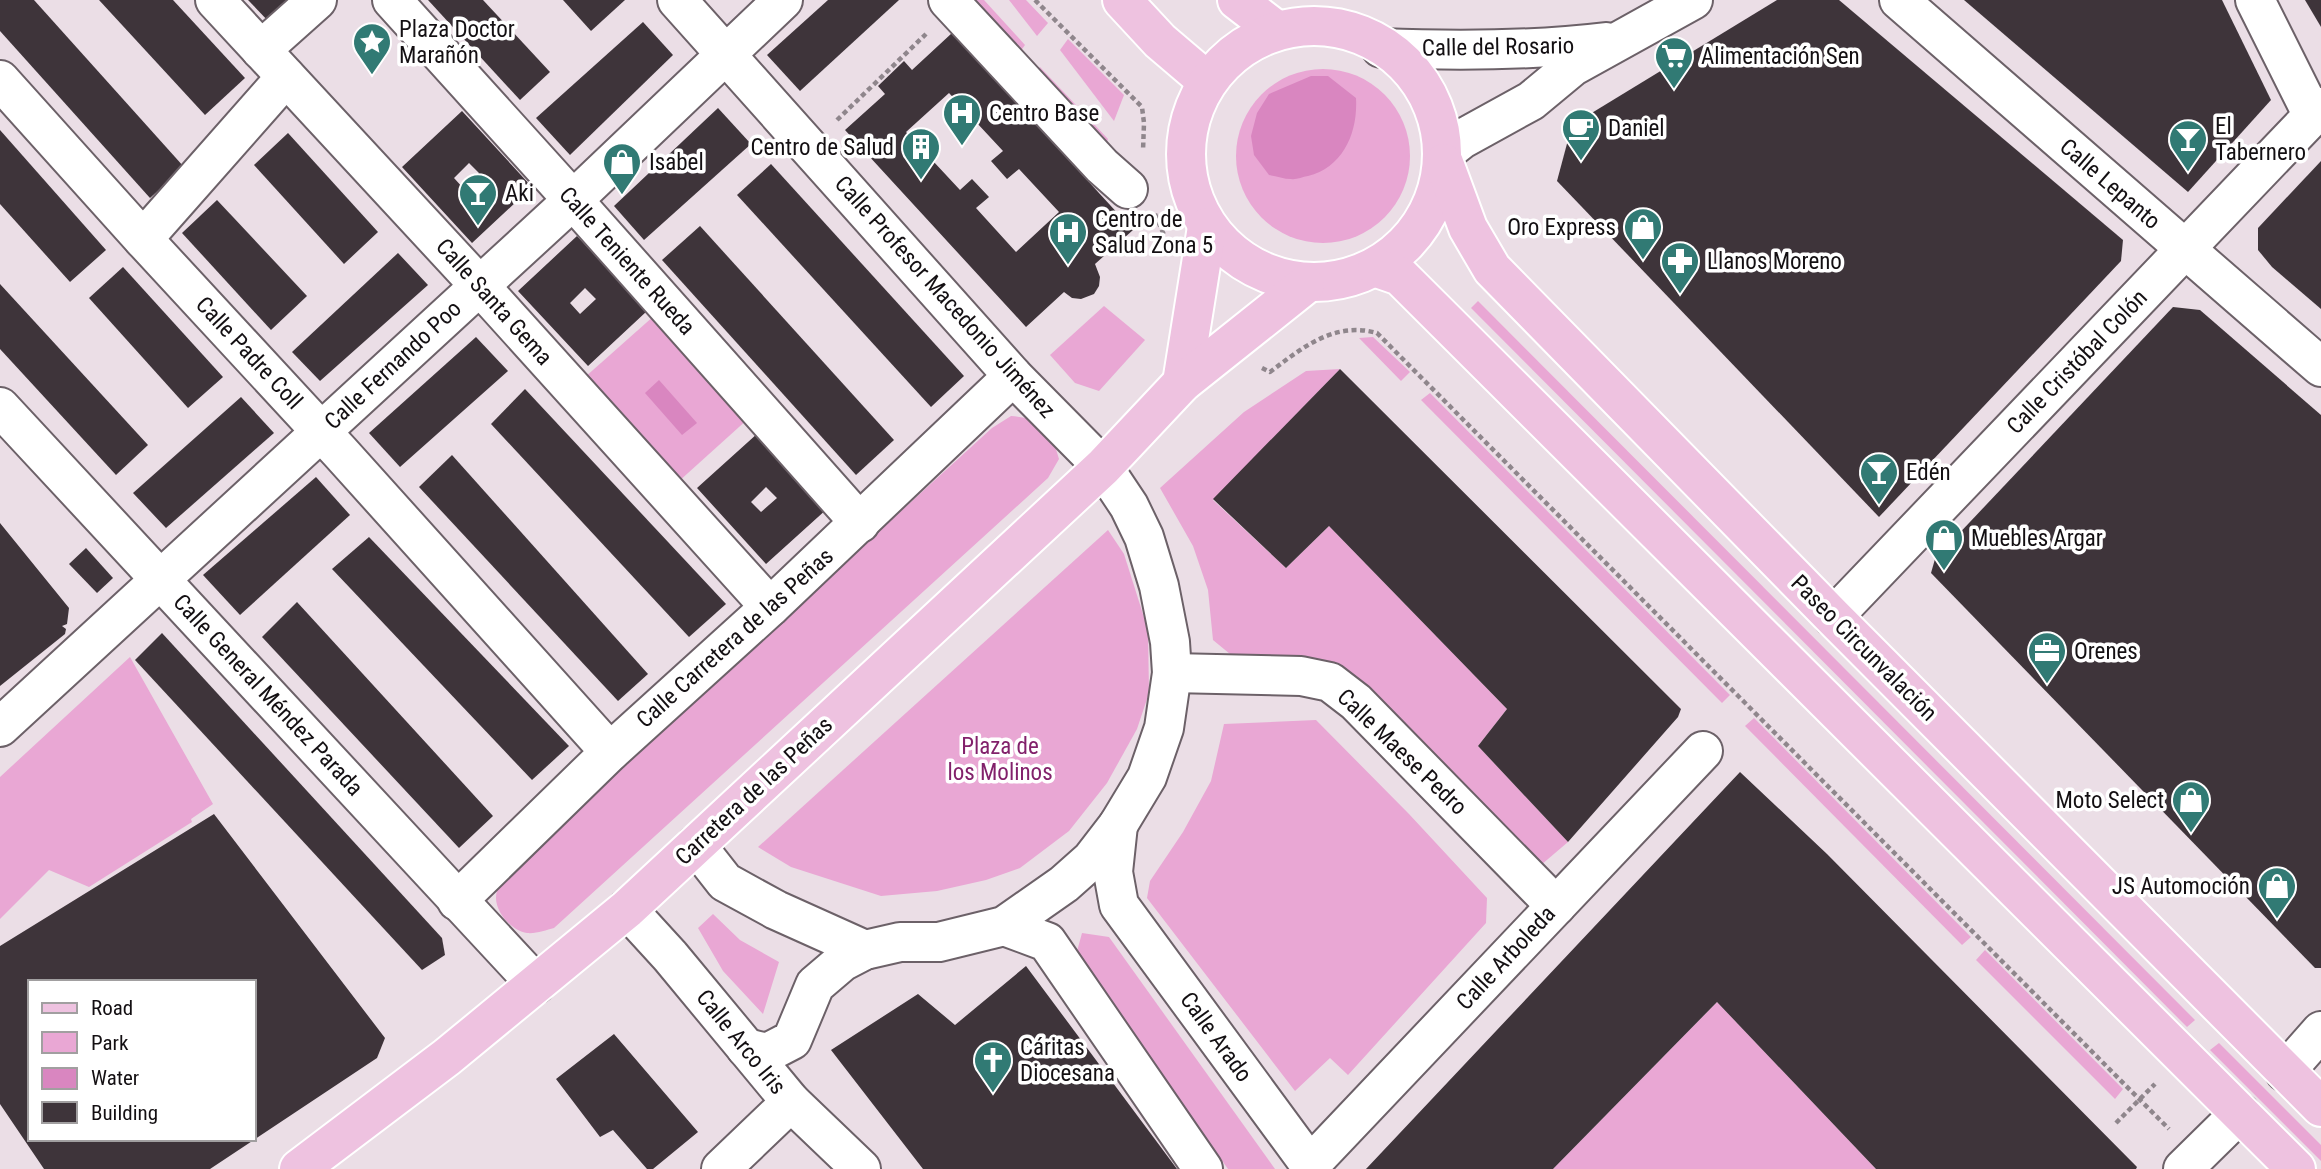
<svg xmlns="http://www.w3.org/2000/svg" width="2321" height="1169" viewBox="0 0 2321 1169" font-family="'Roboto Condensed',sans-serif">
<style>
.green{fill:#e9a7d4}
.water{fill:#d986c0}
.building{fill:#3e343a;fill-rule:evenodd}
.lines{fill:none;stroke-linecap:round;stroke-linejoin:round}
.minor-casing{stroke:#6c6168;stroke-width:42}
.major-casing{stroke:#fff;stroke-width:42}
.path{stroke:#8f868c;stroke-width:4.5;stroke-dasharray:5 3.5;stroke-linecap:butt}
.minor{stroke:#fff;stroke-width:38}
.major{stroke:#eec2e0;stroke-width:38}
.labels{text-anchor:middle;dominant-baseline:central;stroke-width:7;stroke-linejoin:round;paint-order:stroke}
.poi-label{font-size:23px;fill:#130f12;stroke:#fff;text-anchor:start}
.street-label{font-size:23px;fill:#130f12;stroke:#fff}
.park-label{font-size:23px;fill:#82216b;stroke:#fff}
</style>
<rect width="100%" height="100%" fill="#ebdee6"/>
<g class="green">
<path d="M967,0H984L1025,45L1017,56Z"/>
<path d="M1009,0H1026L1048,23L1037,36Z"/>
<path d="M1068,39L1124,95L1114,121L1060,50Z"/>
<path d="M1040,67L1108,139L1103,152L1034,75Z"/>
<circle cx="1323" cy="156" r="87"/>
<path d="M1478,301L2195,1020L2187,1027L1471,308Z"/>
<path d="M1104,306L1145,340L1099,391L1075,383L1050,355Z"/>
<path d="M655,315L749,418L678,482L584,378Z"/>
<path d="M1373,337L1410,372L1401,381L1359,338Z"/>
<path d="M1340,369L1213,500L1286,568L1329,526L1507,709L1478,746L1568,842L1541,865L1351,673L1318,659L1230,654L1213,640L1208,590L1193,546L1160,488L1244,412L1306,371Z"/>
<path d="M1430,393L1730,695L1722,703L1421,400Z"/>
<path d="M1011,416C1043,418 1051,429 1059,459L1048,478L554,928C546,930 536,934 527,933C512,931 496,913 496,898C496,885 506,874 514,864L992,428Z"/>
<path d="M1108,530L1124,554L1148,630L1149,693L1137,729L1107,783L1069,831L1020,868L986,880L937,891L881,896L791,867L758,847Z"/>
<path d="M130,657L213,804L191,819L192,822L89,887L49,870L0,919V777Z"/>
<path d="M1754,718L1971,937L1962,945L1745,726Z"/>
<path d="M1316,720L1409,814L1487,898L1486,923L1348,1075L1330,1058L1295,1091L1147,898L1150,881L1183,832L1211,781L1224,724Z"/>
<path d="M713,914L740,940L779,962L763,1014L723,971L698,928Z"/>
<path d="M1082,933L1109,937L1275,1169H1228L1076,955Z"/>
<path d="M1985,950L2123,1089L2115,1099L1976,960Z"/>
<path d="M1717,1002L1876,1169H1553Z"/>
<path d="M2219,1043L2321,1145V1161L2210,1050Z"/>
</g>
<g class="water">
<path d="M1311,76H1328L1356,98C1358,133 1343,167 1308,176C1302,177 1296,180 1291,179C1284,179 1276,176 1269,175L1254,155L1251,136L1257,113L1269,94Z"/>
<path d="M659,380L697,423L682,435L645,393Z"/>
</g>
<g class="building">
<path d="M0,0H34L184,167L150,198L0,31Z"/>
<path d="M99,0H173L245,78L205,115Z"/>
<path d="M248,0H297L271,24Z"/>
<path d="M428,0H483L550,72L520,100Z"/>
<path d="M563,0H625L591,31Z"/>
<path d="M828,0H899L800,91L767,55Z"/>
<path d="M1777,0H1839L2123,240L2121,261L1879,517L1557,181L1572,125Z"/>
<path d="M1964,0H2222L2271,100L2188,192Z"/>
<path d="M2305,0H2321V27Z"/>
<path d="M643,22L673,55L570,155L536,118Z"/>
<path d="M952,33L1133,230L1095,264L1100,277L1099,286L1094,294L1081,299L1072,298L1064,292L1026,327L845,130L885,94L878,86L904,61L912,70ZM949,93L1003,151L991,161L1007,179L1019,169L1059,212L1016,252L976,208L989,197L972,179L960,190L906,132Z"/>
<path d="M718,108L751,144L644,240L614,206Z"/>
<path d="M462,111L532,187L472,243L402,167ZM469,163L479,173L464,189L454,178Z"/>
<path d="M0,130L106,250L70,282L0,204Z"/>
<path d="M288,133L378,232L344,264L254,165Z"/>
<path d="M2321,161V309L2272,267L2258,250V228Z"/>
<path d="M771,164L964,376L931,407L737,195Z"/>
<path d="M217,200L307,296L271,330L182,233Z"/>
<path d="M700,226L894,440L856,475L662,260Z"/>
<path d="M577,236L647,311L588,366L518,291ZM585,288L596,299L580,314L570,303Z"/>
<path d="M398,253L428,285L320,381L292,352Z"/>
<path d="M123,267L223,377L188,408L89,298Z"/>
<path d="M0,284L148,445L116,475L0,349Z"/>
<path d="M2173,307L2200,310L2321,415V968H2315L1931,573L1935,559Z"/>
<path d="M476,337L508,371L400,467L369,433Z"/>
<path d="M1340,369L1681,709L1678,717L1568,842L1478,746L1507,709L1329,526L1286,568L1213,499Z"/>
<path d="M525,389L726,604L689,637L491,424Z"/>
<path d="M241,397L274,433L166,528L133,493Z"/>
<path d="M758,433L828,508L766,564L697,488ZM766,487L777,498L761,512L751,502Z"/>
<path d="M452,455L648,674L618,701L419,487Z"/>
<path d="M316,477L350,515L240,615L203,575Z"/>
<path d="M0,523L69,608L67,624L62,626L66,629L65,634L0,686Z"/>
<path d="M369,537L569,746L532,780L332,569Z"/>
<path d="M86,548L113,578L97,593L69,564Z"/>
<path d="M297,602L493,816L459,848L262,637Z"/>
<path d="M162,633L442,938L445,955L422,970L135,660Z"/>
<path d="M1740,772L1827,854L2137,1167L2136,1169H1876L1717,1002L1553,1169H1366Z"/>
<path d="M214,814L385,1038L377,1058L210,1169H44L0,1104V946ZM30,982H254V1139H30Z"/>
<path d="M1026,966L1154,1138L1177,1169H923L831,1050L918,994L955,1025Z"/>
<path d="M614,1034L698,1132L653,1169H647L613,1130L600,1137L556,1079Z"/>
</g>
<g class="lines">
<defs>
<g id="minor">
<path d="M215,0L479,285L770,607"/>
<path d="M392,0L573,200L860,523"/>
<path d="M677,0L1013,376L1103,467L1129,506L1144,537L1159,586L1170,642L1172,673L1164,728L1147,777L1118,825L1091,860L1064,884L1004,926L939,942H900L865,950L842,962L815,985L792,1040L767,1053L746,1048"/>
<path d="M948,0L1102,166L1128,189"/>
<path d="M1899,0L2321,367"/>
<path d="M2255,0L2313,116"/>
<path d="M1381,48C1456,51 1531,51 1606,42"/>
<path d="M261,50L317,0"/>
<path d="M0,80L143,239L340,452L610,752"/>
<path d="M1443,154L1462,139L1531,101L1572,67L1693,0"/>
<path d="M143,239L286,77"/>
<path d="M0,407L536,984"/>
<path d="M1833,617L2321,107"/>
<path d="M1172,673L1301,676L1330,682L1356,702L1556,906"/>
<path d="M0,727L573,200L783,0"/>
<path d="M1118,825L1113,872L1119,905L1313,1169"/>
<path d="M696,845L725,882L776,910L865,950"/>
<path d="M457,901L610,752L770,607L1013,376"/>
<path d="M627,909L670,956L791,1102L861,1169"/>
<path d="M1004,926L1047,942L1203,1169"/>
<path d="M2285,1072L2321,1031"/>
<path d="M1310,1165L1703,751"/>
<path d="M721,1169L791,1102"/>
<path d="M2183,1169L2240,1113"/>
</g>
<g id="major">
<path d="M1122,0L1160,41L1207,81"/>
<path d="M1237,0L1276,30"/>
<circle cx="1314" cy="154" r="128"/>
<path d="M1444,163L1468,228L1492,269L1833,617L2321,1107"/>
<path d="M1377,268L1400,276L2296,1169"/>
<path d="M1182,383L1207,227"/>
<path d="M299,1169L447,1057L627,909L1103,467L1182,383L1305,285"/>
</g>
</defs>
<use href="#minor" class="minor-casing"/>
<use href="#major" class="major-casing"/>
<g class="path">
<path d="M1035,0L1142,107L1144,123L1143,151"/>
<path d="M837,120L926,34"/>
<path d="M1155,214L1164,235"/>
<path d="M1262,368L1270,372C1302,348 1334,321 1377,333L2169,1129"/>
<path d="M2116,1123L2155,1084"/>
</g>
<use href="#minor" class="minor"/>
<use href="#major" class="major"/>
</g>
<defs>
<symbol id="sight-pin" viewBox="-11 -11 22 30"><path d="M0 17L-7.5 6A9.5 9.5 0 1 1 7.5 6Z" fill="#317a74" stroke="#fff"/><path d="M0-6L1.8-2.2L6-1.7L2.9 1.2L3.7 5.4L0 3.3L-3.7 5.4L-2.9 1.2L-6-1.7L-1.8-2.2Z" fill="#fff"/></symbol>
<symbol id="supermarket-pin" viewBox="-11 -11 22 30"><path d="M0 17L-7.5 6A9.5 9.5 0 1 1 7.5 6Z" fill="#317a74" stroke="#fff"/><path d="M-6-5.5h2.5l.6 2H6L4.5 2H-2.5L-4.4-4H-6ZM-1.5 3.2a1.3 1.3 0 1 0 .1 0ZM3 3.2a1.3 1.3 0 1 0 .1 0Z" fill="#fff"/></symbol>
<symbol id="hospital-pin" viewBox="-11 -11 22 30"><path d="M0 17L-7.5 6A9.5 9.5 0 1 1 7.5 6Z" fill="#317a74" stroke="#fff"/><path d="M-5-5h3v3.5h4V-5h3V5h-3V1.5h-4V5h-3Z" fill="#fff"/></symbol>
<symbol id="cafe-pin" viewBox="-11 -11 22 30"><path d="M0 17L-7.5 6A9.5 9.5 0 1 1 7.5 6Z" fill="#317a74" stroke="#fff"/><path d="M-5.5-4.5H6V0H3Q3 3.5 0 3.5H-2.5Q-5.5 3.5-5.5 0ZM3-3.2v2h1.7v-2ZM-6 4.5H4V6H-6Z" fill="#fff"/></symbol>
<symbol id="bar-pin" viewBox="-11 -11 22 30"><path d="M0 17L-7.5 6A9.5 9.5 0 1 1 7.5 6Z" fill="#317a74" stroke="#fff"/><path d="M-6-5H6L.8 .8V4.5H3.5V6h-7V4.5H-.8V.8Z" fill="#fff"/></symbol>
<symbol id="building-pin" viewBox="-11 -11 22 30"><path d="M0 17L-7.5 6A9.5 9.5 0 1 1 7.5 6Z" fill="#317a74" stroke="#fff"/><path d="M-4-6H4V6H1V3H-1V6H-4ZM-2.5-4.3h1.7v1.8h-1.7ZM.8-4.3h1.7v1.8H.8ZM-2.5-1h1.7V.8h-1.7ZM.8-1h1.7V.8H.8Z" fill="#fff"/></symbol>
<symbol id="shop-pin" viewBox="-11 -11 22 30"><path d="M0 17L-7.5 6A9.5 9.5 0 1 1 7.5 6Z" fill="#317a74" stroke="#fff"/><path d="M-5-2.5h2.3a2.7 3.5 0 0 1 5.4 0H5L5.5 6h-11ZM-1.5-2.5h3a1.5 2.3 0 0 0-3 0Z" fill="#fff"/></symbol>
<symbol id="pharmacy-pin" viewBox="-11 -11 22 30"><path d="M0 17L-7.5 6A9.5 9.5 0 1 1 7.5 6Z" fill="#317a74" stroke="#fff"/><path d="M-2-6h4v4h4v4h-4v4h-4v-4h-4v-4h4Z" fill="#fff"/></symbol>
<symbol id="office-pin" viewBox="-11 -11 22 30"><path d="M0 17L-7.5 6A9.5 9.5 0 1 1 7.5 6Z" fill="#317a74" stroke="#fff"/><path d="M-6-3h4V-5.5h4V-3h4V5H-6ZM-1-4.5V-3h2v-1.5ZM-6 0V1H6V0Z" fill="#fff"/></symbol>
<symbol id="church-pin" viewBox="-11 -11 22 30"><path d="M0 17L-7.5 6A9.5 9.5 0 1 1 7.5 6Z" fill="#317a74" stroke="#fff"/><path d="M-1.2-6h2.4v3.5h3.3v2.4h-3.3V6h-2.4V-.1h-3.3v-2.4h3.3Z" fill="#fff"/></symbol>
</defs>
<g fill-rule="evenodd">
<use href="#sight-pin" x="350" y="20" width="44" height="60"/>
<use href="#supermarket-pin" x="1652" y="34" width="44" height="60"/>
<use href="#hospital-pin" x="940" y="91" width="44" height="60"/>
<use href="#cafe-pin" x="1559" y="106" width="44" height="60"/>
<use href="#bar-pin" x="2166" y="117" width="44" height="60"/>
<use href="#building-pin" x="899" y="125" width="44" height="60"/>
<use href="#shop-pin" x="600" y="140" width="44" height="60"/>
<use href="#bar-pin" x="456" y="171" width="44" height="60"/>
<use href="#shop-pin" x="1621" y="205" width="44" height="60"/>
<use href="#hospital-pin" x="1046" y="210" width="44" height="60"/>
<use href="#pharmacy-pin" x="1658" y="239" width="44" height="60"/>
<use href="#bar-pin" x="1857" y="450" width="44" height="60"/>
<use href="#shop-pin" x="1922" y="516" width="44" height="60"/>
<use href="#office-pin" x="2025" y="629" width="44" height="60"/>
<use href="#shop-pin" x="2169" y="778" width="44" height="60"/>
<use href="#shop-pin" x="2255" y="864" width="44" height="60"/>
<use href="#church-pin" x="971" y="1038" width="44" height="60"/>
</g>
<g class="labels">
<g class="poi-label">
<text x="399" y="29">Plaza Doctor<tspan x="399" dy="26">Marañón</tspan></text>
<text x="1701" y="56">Alimentación Sen</text>
<text x="989" y="113">Centro Base</text>
<text x="2215" y="126">El<tspan x="2215" dy="26">Tabernero</tspan></text>
<text x="1608" y="128">Daniel</text>
<text x="894" y="147" text-anchor="end">Centro de Salud</text>
<text x="649" y="162">Isabel</text>
<text x="505" y="193">Aki</text>
<text x="1095" y="219">Centro de<tspan x="1095" dy="26">Salud Zona 5</tspan></text>
<text x="1616" y="227" text-anchor="end">Oro Express</text>
<text x="1707" y="261">Llanos Moreno</text>
<text x="1906" y="472">Edén</text>
<text x="1971" y="538">Muebles Argar</text>
<text x="2074" y="651">Orenes</text>
<text x="2164" y="800" text-anchor="end">Moto Select</text>
<text x="2250" y="886" text-anchor="end">JS Automoción</text>
<text x="1020" y="1047">Cáritas<tspan x="1020" dy="26">Diocesana</tspan></text>
</g>
<g class="street-label">
<text transform="translate(1498 47) rotate(-1)">Calle del Rosario</text>
<text transform="translate(2110 184) rotate(41)">Calle Lepanto</text>
<text transform="translate(627 261) rotate(48)">Calle Teniente Rueda</text>
<text transform="translate(945 297) rotate(48)">Calle Profesor Macedonio Jiménez</text>
<text transform="translate(494 302) rotate(48)">Calle Santa Gema</text>
<text transform="translate(249 353) rotate(47)">Calle Padre Coll</text>
<text transform="translate(2077 362) rotate(-46)">Calle Cristóbal Colón</text>
<text transform="translate(393 365) rotate(-43)">Calle Fernando Poo</text>
<text transform="translate(735 638) rotate(-42)">Calle Carretera de las Peñas</text>
<text transform="translate(1864 648) rotate(45)">Paseo Circunvalación</text>
<text transform="translate(268 695) rotate(47)">Calle General Méndez Parada</text>
<text transform="translate(1402 752) rotate(44)">Calle Maese Pedro</text>
<text transform="translate(754 791) rotate(-43)">Carretera de las Peñas</text>
<text transform="translate(1506 958) rotate(-47)">Calle Arboleda</text>
<text transform="translate(1216 1037) rotate(54)">Calle Arado</text>
<text transform="translate(741 1042) rotate(51)">Calle Arco Iris</text>
</g>
<g class="park-label">
<text x="1000" y="746">Plaza de<tspan x="1000" dy="26">los Molinos</tspan></text>
</g>
</g>
<rect x="28" y="980" width="228" height="161" fill="#ffffff" stroke="#a19fa0" stroke-width="2"/>
<rect x="42" y="1003" width="35" height="10" fill="#eec2e0" stroke="#a19fa0" stroke-width="2"/>
<text x="91" y="1015" font-size="21" fill="#130f12">Road</text>
<rect x="42" y="1032" width="35" height="21" fill="#e9a7d4" stroke="#a19fa0" stroke-width="2"/>
<text x="91" y="1050" font-size="21" fill="#130f12">Park</text>
<rect x="42" y="1068" width="35" height="21" fill="#d986c0" stroke="#a19fa0" stroke-width="2"/>
<text x="91" y="1085" font-size="21" fill="#130f12">Water</text>
<rect x="42" y="1102" width="35" height="21" fill="#3e343a" stroke="#a19fa0" stroke-width="2"/>
<text x="91" y="1120" font-size="21" fill="#130f12">Building</text>
</svg>
